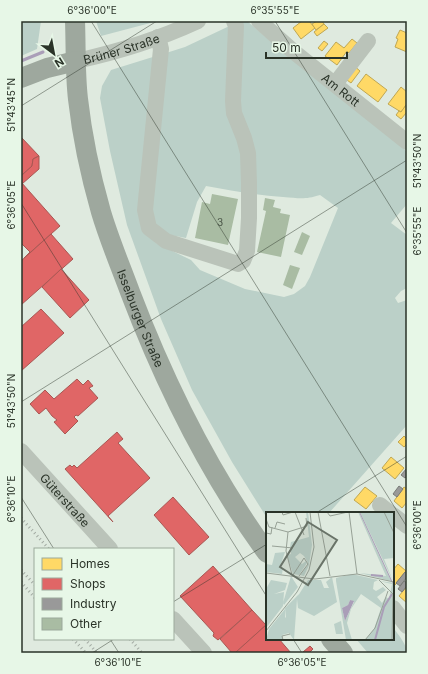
<svg xmlns="http://www.w3.org/2000/svg" width="428" height="674" viewBox="0 0 428 674" font-family="Inter,sans-serif">
<style>
.green{fill:#bbd0c8}
.homes{fill:#ffd966;stroke:#bfa753}
.shops{fill:#e06666;stroke:#a95753}
.industry{fill:#999;stroke:#787a77}
.lines{fill:none;stroke-linecap:round;stroke-linejoin:round}
.stream{stroke:#aa9eb8;stroke-width:3}
.building{fill:#a9bca3}
.minor{stroke:#bac3b9;stroke-width:16}
.major{stroke:#9ea89e;stroke-width:20}
.rail{stroke:#a3aba3;stroke-width:3;stroke-dasharray:1 3;stroke-linecap:butt}
.ticks{fill:none;stroke:#2a3328;stroke-width:1;stroke-opacity:0.45}
.labels{text-anchor:middle;dominant-baseline:central;stroke-width:4;stroke-linejoin:round;paint-order:stroke}
.number-label{font-size:10px;fill:#4a5547}
.street-label{font-size:12px;fill:#2a3328;stroke:#e7f7e7}
.inset-river{fill:none;stroke:#aa9eb8;stroke-width:2}
.inset-road{fill:none;stroke:#97a196;stroke-width:1}
.view{fill:#697368;fill-opacity:0.15;stroke:#697368;stroke-width:2}
.inset-edge{fill:none;stroke:#2a3328;stroke-width:2}
.neatline{fill:none;stroke:#2a3328;stroke-width:1.5}
.ticks-label{font-size:10px;text-anchor:middle;fill:#2a3328}
</style>
<rect width="100%" height="100%" fill="#dfeadf"/>
<g class="green">
<path d="M21,21H41L37,49L21,56Z"/>
<path d="M96,21H158L101,36Z"/>
<path d="M240,21H247L283,52L379,125L407,152V204L391,223L407,235V288L401,291L395,298L398,303L407,300V425L329,513H267V518L232,462L192,390L161,319L127,225L110,151L100,98L102,86L111,70L156,56L140,201L156,243L191,260L200,270L245,289L284,297L294,294L305,286L310,277L338,208L320,195C304,200 299,198 283,197C256,195 232,191 206,186L197,202L186,238L165,234L151,222L166,53L185,47Z"/>
<path d="M393,627C398,635 407,644 407,653H368L356,639H393Z"/>
</g>
<g class="homes">
<path d="M302,21H309L315,28L301,39L293,28Z"/>
<path d="M317,21H322L324,24L316,30L312,24Z"/>
<path d="M324,24L328,28L317,36L314,32Z"/>
<path d="M400,30L407,33V52L395,47L398,39L396,38Z"/>
<path d="M352,39L357,43L349,53L347,51L337,65L325,56L336,42L344,48Z"/>
<path d="M324,41L328,44L322,51L318,48Z"/>
<path d="M353,65L360,71L351,83L343,77Z"/>
<path d="M366,74L387,90L378,102L357,86Z"/>
<path d="M401,87L407,92V104L401,112L388,104Z"/>
<path d="M406,105L407,112L401,119L396,115L399,111L401,112Z"/>
<path d="M404,436L407,439V444L404,447L398,442Z"/>
<path d="M391,457L404,468L395,479L382,468Z"/>
<path d="M365,487L377,496L366,509L354,500Z"/>
<path d="M404,487L407,489V502L402,508L394,501Z"/>
<path d="M398,564L406,571L395,585L393,583V570Z"/>
<path d="M407,586V603L399,596Z"/>
</g>
<g class="shops">
<path d="M21,137L39,156L33,159L32,166L21,176Z"/>
<path d="M39,156V169L22,184L21,182V176L32,166L33,159Z"/>
<path d="M21,182L60,226L24,258L30,252L21,243Z"/>
<path d="M51,234L73,259L21,305V261Z"/>
<path d="M61,269L89,300L70,318L42,287Z"/>
<path d="M41,309L64,333L21,371V327Z"/>
<path d="M77,379L83,385L88,380L93,386L89,388L98,398L78,416L76,415L74,417L78,421L65,434L54,422L57,420L52,416L46,408L39,414L30,404L45,390L54,399Z"/>
<path d="M117,432L123,439L118,443L150,478L108,516L113,522L65,469L70,465L72,467L74,465L77,468Z"/>
<path d="M173,497L209,537L189,555L154,515Z"/>
<path d="M213,566L252,610L218,640L213,636L214,633L180,596Z"/>
<path d="M252,610L266,625L235,653H232L220,639Z"/>
<path d="M266,625L267,639H279L291,653H235Z"/>
<path d="M310,646L313,649L309,653H305L303,652Z"/>
</g>
<g class="industry">
<path d="M407,468V476L405,478L401,475Z"/>
<path d="M399,486L403,489L397,497L393,494Z"/>
<path d="M405,572L407,573V577L400,586L396,583Z"/>
<path d="M404,581L407,583V586L402,592L398,589Z"/>
</g>
<g class="lines">
<path class="stream" d="M21,61L43,52"/>
</g>
<g class="building">
<path d="M212,194L238,199L228,245L195,238L202,202L210,204Z"/>
<path d="M265,198L275,200L273,207L281,209L280,213L290,215L281,257L257,252L266,211L263,210Z"/>
<path d="M302,232L310,236L302,255L294,252Z"/>
<path d="M290,265L300,268L292,289L283,285Z"/>
</g>
<g class="lines">
<g class="minor">
<path id="s1" d="M259,21L294,52L407,142"/>
<path d="M158,37L161,49L145,210L149,228L166,241L238,264L243,261L247,251L249,218V183L248,153L244,138L234,113L233,101L236,26L234,21"/>
<path id="s2" d="M76,61C118,52 159,39 198,21"/>
<path d="M335,84L368,41"/>
<path id="s3" d="M21,451L110,549"/>
<path d="M380,505L390,513"/>
<path d="M393,515L407,526"/>
<path d="M393,608L407,626"/>
<path d="M173,619L204,653"/>
</g>
<g class="major">
<path id="s4" d="M75,21C76,47 75,74 78,99C82,135 91,177 101,212C109,239 120,265 130,292C165,384 209,473 267,553"/>
<path d="M21,78L47,68L76,61"/>
<path d="M331,639L343,653"/>
</g>
<g class="rail">
<path d="M21,518L49,549"/>
<path d="M21,570L35,585"/>
<path d="M21,582L35,598"/>
<path d="M73,639L86,653"/>
<path d="M85,639L97,653"/>
<path d="M130,639L142,653"/>
</g>
</g>
<path class="ticks" d="M91,21L407,527M275,21L407,233M21,106L157,21M21,203L267,597M21,402L407,160M21,497L54,549M316,513L407,456M173,602L267,544M110,639L119,653M293,639L302,653M92,653L114,639"/>
<g class="labels">
<g class="number-label">
<text x="220" y="222">3</text>
</g>
<g class="street-label">
<text stroke="none"><textPath href="#s2" startOffset="47">Brüner Straße</textPath></text>
<text stroke="none"><textPath href="#s1" startOffset="107">Am Rott</textPath></text>
<text stroke="none"><textPath href="#s4" startOffset="307">Isselburger Straße</textPath></text>
<text stroke="none"><textPath href="#s3" startOffset="66">Güterstraße</textPath></text>
</g>
</g>
<g transform="translate(266 512)">
<rect width="128" height="128" fill="#dfeadf"/>
<path d="M40,0H42L46,33L43,53L38,64L34,63L41,54L42,51L38,44L34,41L29,45L36,52L40,49L41,51L33,63L27,62L21,43L25,42L24,36L28,37L24,35L25,30L43,25ZM92,0H93L125,69L94,61L120,64ZM94,0H128V46L118,47L127,69ZM19,40L14,55L17,56L16,62L0,60V52L6,53L9,41ZM86,62L112,68L108,70L107,77L110,79L117,75L120,78L111,85L116,91L120,85L123,87L126,72L113,69L128,71V128H99L108,117L115,96L95,82L85,97L81,111L86,128H80L70,69V66ZM84,88L88,90L79,109L76,96L82,93ZM25,64L32,75L18,93L17,91ZM66,65L71,90L48,104L32,96L31,87L28,128L23,121L16,123L17,128H0L3,117L19,97V105L20,106L19,96L33,82L32,84L42,68H55L58,76H63L60,70ZM5,68L21,71L19,78L8,82L18,80L17,94L0,116V77ZM75,109L77,122H70L68,112Z" fill="#bbd0c8" fill-rule="evenodd"/>
<path d="M93,0H94L128,73L125,69ZM84,88L88,89L79,109L76,96L82,93Z" fill="#aa9eb8"/>
<path class="inset-river" d="M105,63L117,64M109,128L118,95L126,82"/>
<path class="inset-road" d="M16,0L17,3L27,0M29,0L38,23M52,0L64,64M61,0L64,4L82,0M83,0L91,62M118,0L128,21M0,7L3,15L22,20M9,16L11,10L19,12M22,20L20,39L26,63M22,20L41,14L40,6M0,21L5,22L6,15M6,34L27,36M0,61L40,66M27,63L38,46L42,52L33,64M40,66L49,67L91,62L128,70M113,68L127,82L126,128M0,119L31,80L43,58L48,35L44,0M17,128L16,124L24,122M99,128L109,116L122,79"/>
<path class="view" d="M42,10L71,28L42,73L14,55Z"/>
<rect width="128" height="128" class="inset-edge"/>
</g>
<rect width="428" height="674" fill="none" stroke="#e7f7e7" stroke-width="44"/>
<rect x="34" y="548" width="140" height="92" fill="#e7f7e7" stroke="#9ba99b"/>
<rect x="42" y="558" width="20" height="12" fill="#ffd966" stroke="#9ba99b"/>
<text x="70" y="568" font-size="12" fill="#2a3328">Homes</text>
<rect x="42" y="578" width="20" height="12" fill="#e06666" stroke="#9ba99b"/>
<text x="70" y="588" font-size="12" fill="#2a3328">Shops</text>
<rect x="42" y="598" width="20" height="12" fill="#999999" stroke="#9ba99b"/>
<text x="70" y="608" font-size="12" fill="#2a3328">Industry</text>
<rect x="42" y="618" width="20" height="12" fill="#a9bca3" stroke="#9ba99b"/>
<text x="70" y="628" font-size="12" fill="#2a3328">Other</text>
<g transform="translate(54 54) rotate(148)" stroke="#e7f7e7" stroke-width="3" paint-order="stroke">
<path d="M0-3L7 15L0 10L-7 15Z" fill="#2a3328"/>
<text y="-6" font-size="11" font-weight="bold" text-anchor="middle" fill="#2a3328">N</text>
</g>
<path d="M266 52v6h81v-6" fill="none" stroke="#2a3328" stroke-width="2"/>
<text x="272" y="52" font-size="12" fill="#2a3328" stroke="#e7f7e7" stroke-width="3" paint-order="stroke">50 m</text>
<rect x="22" y="22" width="384" height="630" class="neatline"/>
<g class="ticks-label">
<text x="92" y="14">6°36'00"E</text>
<text x="275" y="14">6°35'55"E</text>
<text transform="translate(11 105) rotate(-90)" y="4">51°43'45"N</text>
<text transform="translate(417 161) rotate(-90)" y="4">51°43'50"N</text>
<text transform="translate(11 205) rotate(-90)" y="4">6°36'05"E</text>
<text transform="translate(417 231) rotate(-90)" y="4">6°35'55"E</text>
<text transform="translate(11 401) rotate(-90)" y="4">51°43'50"N</text>
<text transform="translate(11 499) rotate(-90)" y="4">6°36'10"E</text>
<text transform="translate(417 525) rotate(-90)" y="4">6°36'00"E</text>
<text x="118" y="666">6°36'10"E</text>
<text x="302" y="666">6°36'05"E</text>
</g>
</svg>
